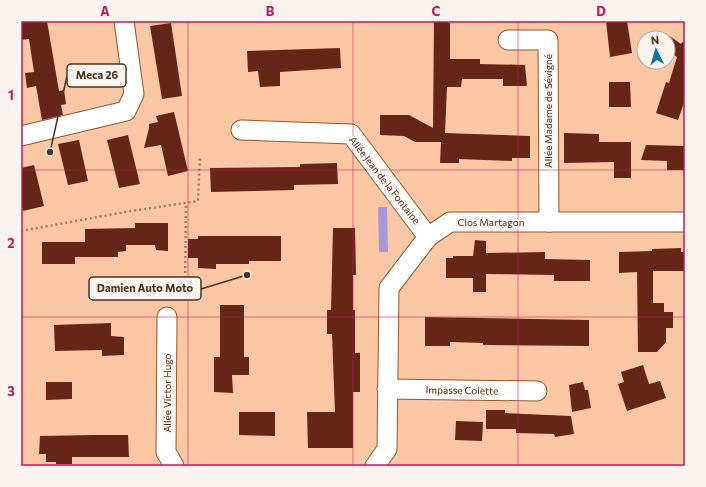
<svg xmlns="http://www.w3.org/2000/svg" width="706" height="487" viewBox="0 0 706 487" font-family="Commissioner,sans-serif">
<style>
.green{fill:#a798d5}
.building{fill:#662617}
.lines{fill:none;stroke-linecap:round;stroke-linejoin:round}
.minor-casing{stroke:#91572d;stroke-width:21}
.path{stroke:#a37c61;stroke-width:2.5;stroke-dasharray:2 3;stroke-linecap:butt}
.minor{stroke:#fff;stroke-width:19}
.grid{fill:none;stroke:#c2185b;stroke-width:1;stroke-opacity:0.55}
.labels{text-anchor:middle;dominant-baseline:central;stroke-width:4;stroke-linejoin:round;paint-order:stroke}
.street-label{font-size:10px;fill:#4d3321;stroke:#faf3ee}
.leader{fill:none;stroke:#4d3321;stroke-width:1.5}
.callout-dot{fill:#4d3321;stroke:#faf3ee;stroke-width:1.5}
.callout{fill:#faf3ee;stroke:#4d3321;stroke-width:1.5}
.callout-label{font-size:11px;text-anchor:middle;font-weight:bold;fill:#4d3321}
.neatline{fill:none;stroke:#c2185b;stroke-width:1.5}
.grid-label{font-size:13px;text-anchor:middle;font-weight:bold;fill:#c2185b}
</style>
<rect width="100%" height="100%" fill="#fcc7a4"/>
<path class="green" d="M378,207H387L388,252H379Z"/>
<g class="building">
<path d="M26,21H47L59,91L64,90L66,104L61,105L63,115L42,120L36,86L27,88L25,73L34,72L29,39L21,40V23Z"/>
<path d="M434,21H448V23H450V59H480V64L525,65L527,86H503V79H462L461,87H447L445,133L530,136V158H512V161L459,159V163H440L441,142H415L404,136L380,135V115H409L433,128Z"/>
<path d="M606,21H627L632,53L610,57Z"/>
<path d="M171,23L182,96L162,99L150,26Z"/>
<path d="M668,35L681,44L682,42L685,43V100L678,120L656,113L666,82L669,83L677,57L668,51Z"/>
<path d="M340,48L341,68L280,72V86L260,87L258,71L248,72L247,51Z"/>
<path d="M609,82H630L631,107H609Z"/>
<path d="M174,112L188,171L168,176L161,145L144,148L149,128V124L158,122L156,116Z"/>
<path d="M564,133L599,134V142H631V178H614V162L564,163Z"/>
<path d="M128,135L140,184L119,188L107,140Z"/>
<path d="M79,140L88,181L68,185L58,144Z"/>
<path d="M646,145L685,146V170H667V161L641,160Z"/>
<path d="M337,163L338,184L294,185V190L211,192L210,168L300,167V164Z"/>
<path d="M34,165L44,206L23,211L21,203V168Z"/>
<path d="M135,223H168V251L156,250L155,245H126V251L118,252V257H75V264H42V242H85V229L135,228Z"/>
<path d="M333,228H355L356,275H353V310H355V353H360V392H353V448H308L307,412H335L332,334H327V310H331Z"/>
<path d="M198,236H281V261H249V264H216V269L198,268V258H188V239H198Z"/>
<path d="M475,240L486,241V253L545,252V259L590,260V281H554V275L486,274V292H473V278H446V258H453V256H473Z"/>
<path d="M681,248V252H685V271H653V303H664V312H673V328H666V342L657,352H638L637,272L619,273V252L652,251V249Z"/>
<path d="M220,305H244V357H249V375H232L233,393L214,392V357H220Z"/>
<path d="M425,317L589,320V346L483,345V343L450,342V346H425Z"/>
<path d="M111,323V336L124,337V355L102,356V350L55,351L54,325Z"/>
<path d="M643,365L649,384L660,381L666,398L627,411L618,384L624,382L621,372Z"/>
<path d="M46,382H72V399L46,400Z"/>
<path d="M583,382L585,390H588L591,408L572,412L569,385Z"/>
<path d="M486,410H505V413L571,416L574,434L555,437L554,434L516,433V429H486Z"/>
<path d="M239,412H275V436L239,435Z"/>
<path d="M456,421L483,422L482,441L455,440Z"/>
<path d="M94,435H128L129,457H72V464H56V462H46V454H39L40,436Z"/>
</g>
<g class="lines">
<defs>
<g id="minor">
<path d="M508,40H548L549,222"/>
<path d="M241,130L351,134L428,237"/>
<path d="M21,136L126,111L134,94L124,21"/>
<path d="M167,317L166,452L174,466"/>
<path d="M387,389L537,391"/>
<path d="M375,466L387,449L389,288L428,237L450,222H685"/>
</g>
</defs>
<use href="#minor" class="minor-casing"/>
<g class="path">
<path d="M21,231L125,212L198,201L200,156"/>
<path d="M185,288L186,203"/>
</g>
<use href="#minor" class="minor"/>
</g>
<path class="grid" d="M188,21V466M353,21V466M518,21V466M21,170H685M21,317H685"/>
<g class="labels">
<g class="street-label">
<text transform="translate(548 111) rotate(-90)">Allée Madame de Sévigné</text>
<text transform="translate(385 180) rotate(52)">Allée Jean de la Fontaine</text>
<text x="491" y="222">Clos Martagon</text>
<text transform="translate(462 390) rotate(1)">Impasse Colette</text>
<text transform="translate(167 393) rotate(-90)">Allée Victor Hugo</text>
</g>
</g>
<path class="leader" d="M50 152L67 76M247 275L201 289"/>
<g class="callout-dot">
<circle cx="50" cy="152" r="4"/>
<circle cx="247" cy="275" r="4"/>
</g>
<g class="callout">
<rect x="67" y="64" width="59" height="23" rx="4"/>
<rect x="89" y="277" width="112" height="23" rx="4"/>
</g>
<g class="callout-label">
<text x="97" y="79">Meca 26</text>
<text x="145" y="292">Damien Auto Moto</text>
</g>
<rect width="706" height="487" fill="none" stroke="#faf3ee" stroke-width="44"/>
<g transform="translate(656 50) rotate(355)"><circle r="19" fill="#faf3ee" stroke="#b5a69c"/>
<path d="M0-3L7 15L0 10L-7 15Z" fill="#1276a2"/>
<text y="-6" font-size="11" font-weight="bold" text-anchor="middle" fill="#4d3321">N</text>
</g>
<rect x="22" y="22" width="662" height="443" class="neatline"/>
<g class="grid-label">
<text x="105" y="16">A</text>
<text x="270" y="16">B</text>
<text x="436" y="16">C</text>
<text x="601" y="16">D</text>
<text x="11" y="100">1</text>
<text x="11" y="248">2</text>
<text x="11" y="396">3</text>
</g>
</svg>
